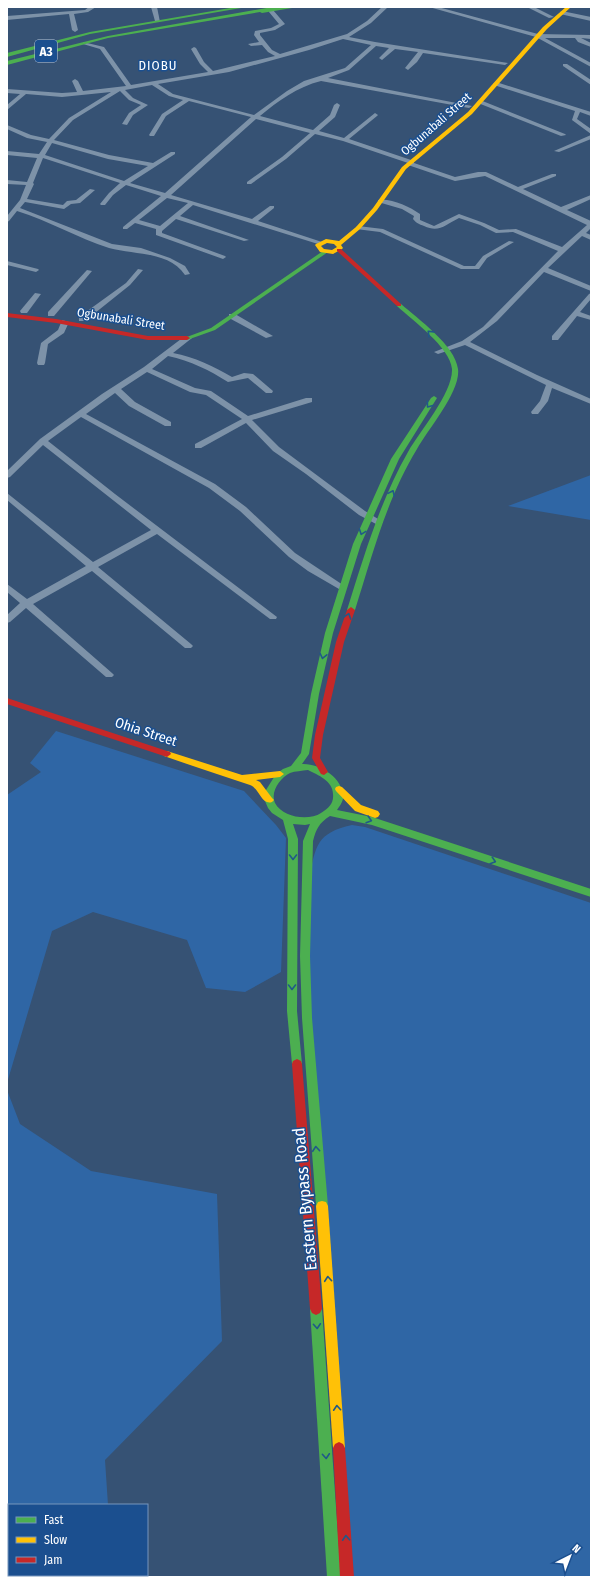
<svg xmlns="http://www.w3.org/2000/svg" width="598" height="1584" viewBox="0 0 598 1584" font-family="'Fira Sans Condensed',sans-serif">
<style>
.green{fill:#2f66a5}
.lines{fill:none;stroke-linecap:round;stroke-linejoin:round}
.street{fill:#7d92a8;fill-rule:evenodd}
.fast{fill:#4caf50;fill-rule:evenodd}
.slow{fill:#ffc107;fill-rule:evenodd}
.jam{fill:#c62828;fill-rule:evenodd}
.oneway{stroke:#205989}
.labels{text-anchor:middle;dominant-baseline:central;stroke-width:3;stroke-linejoin:round;paint-order:stroke}
.far-street-label{font-size:12px;fill:#fff;stroke:#1b4f8f}
.shield{fill:#1b4f8f;stroke:#bbcadd;stroke-width:1}
.shield-label{font-size:13px;font-weight:bold;fill:#fff}
.far-quarter-label{font-size:13px;letter-spacing:1px;fill:#fff;stroke:#1b4f8f}
.street-label{font-size:14px;fill:#fff;stroke:#1b4f8f}
.near-street-label{font-size:17px;fill:#fff;stroke:#1b4f8f}
</style>
<rect width="100%" height="100%" fill="#365274"/>
<g class="green">
<path d="M591,475V520L508,506Z"/>
<path d="M56,731L244,791L276,825L286,838L281,972L245,992L206,988L187,940L93,912L52,931L7,1083V795L41,772L30,763Z"/>
<path d="M352,825L365,827L591,903V1577H350L311,1077L309,878C316,846 316,833 352,825Z"/>
<path d="M7,1090L20,1124L91,1171L217,1194L222,1341L105,1460L108,1505H9V1575H120V1577H7Z"/>
</g>
<g class="lines">
<g class="street">
<path d="M89,7H96L88,12L74,14L78,30L75,32L72,30L69,14L7,20V16L85,10Z"/>
<path d="M151,7H157L160,22L155,21Z"/>
<path d="M382,7H388L371,23L349,37L375,42L508,63L505,65L423,53L417,62L408,70L405,68L418,52L395,49L382,60L379,58L389,48L376,46L349,70L328,78L472,106L469,108L321,81C297,87 278,101 260,116L313,130L330,115L334,105L337,103L340,105L335,117L319,131L344,138L375,113L378,115L377,116L349,139L414,161V163L455,177L478,172H486L518,187L552,174H556V176L523,189L561,207L591,195V199L567,210L591,221V228L586,233L591,235V240L582,236L548,268L591,286V291L544,272L497,321L470,342L537,375L591,399V404L552,388L548,401L538,414H532L531,412L540,401L546,385L465,345L438,354L434,352L462,341L483,327L558,251L513,232L496,233L480,225L459,218C445,225 439,233 424,226C419,224 416,223 413,219L414,216L402,209L378,202V200C391,198 409,206 420,214V220L434,226L459,214L484,223L499,230L516,229L562,247L587,225L485,176L455,181L408,165V163L343,141L315,134L286,159L251,184H247V182L282,157L310,133L256,119L171,195L252,219L270,206H274V208L258,221L322,242V244H318L193,205L180,216L249,240L244,241L176,219L162,231V233L225,256L226,257L223,259L156,235V229L135,223L127,229H123V227L161,196L126,185L113,195L105,205H101L100,204L109,193L120,183L43,158L33,183L34,184L27,199L63,205L67,201L76,200L90,189L95,190L80,203L71,204L64,209L25,202L20,208L112,244L141,248L170,258L185,266L190,274L185,275C169,251 134,255 109,248C78,238 49,221 17,211L9,221L7,222V216L20,200L26,185L7,184V180L27,182L37,158L7,155V151L39,154L47,142L27,138L7,129V125L31,135L49,139L69,118L111,92L62,97L26,94L7,110V105L20,94L7,93V89L62,93L77,92L72,81L75,79L78,81L83,91L126,86L100,49L83,44V42L104,47L131,85L208,72L200,64L191,49L194,47L196,48L204,62L213,71L275,56L268,52L262,45L251,46L248,44L259,42L254,35L255,31L271,28L279,24L269,12V10H273L285,24L275,30L260,33V35L272,50L280,54L347,34L367,21ZM343,39L371,45L345,68L304,81L287,91L254,115L173,94L158,84L229,72L309,50ZM152,85L169,96L183,100L162,114L149,135L150,136H154L166,116L189,101L251,117L165,193L130,183L175,154V152H171L153,163L109,155L54,140L73,120L120,91L129,100L141,105L129,113L122,124L127,125L133,115L148,105L133,98L125,90ZM52,143L108,159L148,166L124,181L45,155ZM167,198L188,203L160,226L139,220Z"/>
<path d="M429,7H438L538,34L591,35V39L581,38L591,43V47L578,42L575,38H545L591,63V67L536,37Z"/>
<path d="M527,7H534L554,17L549,18Z"/>
<path d="M562,11L591,17V21L560,14V12Z"/>
<path d="M563,64H567L591,80V85L563,66Z"/>
<path d="M496,82L591,112V116L580,112L577,119L591,129V134L572,120L575,111L494,85L493,84Z"/>
<path d="M480,100L565,134L566,135L561,136L478,103L477,102Z"/>
<path d="M591,135V139L559,152L554,151Z"/>
<path d="M358,226L383,229L464,266H475L483,256L509,241L514,242L487,258L479,269H461L380,232L356,229V227Z"/>
<path d="M7,261L38,269L39,270L36,272L7,265Z"/>
<path d="M138,269L143,270L130,285L85,321H79V317L126,283Z"/>
<path d="M87,270L92,271L54,316H48V312Z"/>
<path d="M35,293L41,294L27,313H21L20,311Z"/>
<path d="M591,293V299L580,312L591,316V320L577,316L558,340H552V336L589,294Z"/>
<path d="M229,314H235L273,336L266,338L229,318Z"/>
<path d="M62,320L69,322L64,333L48,344L45,363L44,365H38L37,363L41,343L58,330Z"/>
<path d="M185,336L192,338L173,353C195,357 213,366 232,377L244,373L253,374L273,391L272,393H266L248,378L228,382C209,370 191,361 168,356L152,369L195,388L211,391L248,416L306,398H312V402L252,420L279,447L365,511L383,522L379,525L376,524L359,515L306,474L273,451L246,423L201,448H195V444L242,419L206,395L190,392L147,372L121,389L135,402L171,422V426H165L129,406L115,393L86,414L215,484L246,507L295,553L346,587L342,590L339,589L308,571L289,557L240,511L209,488L81,417L48,441L115,494L277,617L276,619H270L157,534L98,567L191,644L193,646L191,648H185L92,571L33,604L112,673L114,675L112,677H106L26,608L10,622L7,623V615L20,603L7,592V584L27,599L86,566L7,500V493L93,562L151,530L43,445L10,477L7,478V471L40,439L102,394L144,367Z"/>
</g>
<g class="fast">
<path d="M236,7H247L90,34L7,57V53L90,32Z"/>
<path d="M272,7H298L262,13L260,12L108,38L7,65V61L108,36Z"/>
<path d="M323,251L328,252L215,330L187,340L184,338L211,328Z"/>
<path d="M397,304H401C418,319 455,345 458,369C461,391 428,429 417,449C387,498 372,556 355,610L351,613L347,610C364,556 380,501 408,452C420,431 453,393 452,369C450,347 413,321 397,306Z"/>
<path d="M434,396L437,398L399,459L361,544L333,633L319,694L309,754L302,764C320,763 345,779 343,799C342,803 339,807 337,810L372,817L591,889V897L372,825L330,816C319,823 316,829 313,841L310,956L312,1018L328,1206L326,1210L322,1211L318,1210L316,1206L302,1018L300,956L303,841L310,824L305,825L293,824L298,839L297,1011L302,1064L301,1067L297,1069L293,1067L292,1064L287,1011L288,839L283,820L272,813L268,808L265,801L266,790L276,774L283,769L291,766L301,753L311,694L325,633L353,544L391,459L431,398ZM308,770C318,775 333,781 333,794C334,803 329,808 321,813C309,821 283,818 275,803C270,792 280,778 290,773C295,771 302,771 308,770Z"/>
<path d="M316,1303L320,1305L322,1309L341,1577H327L310,1309L312,1305Z"/>
</g>
<g class="slow">
<path d="M566,7H571L547,29L472,114L406,169L377,210L360,229L341,245L343,248L342,249L333,254L320,252L315,245L316,244L326,239L339,241L356,227L373,208L402,167L468,112L543,27ZM327,243L334,244L337,247L332,250L324,249L321,246Z"/>
<path d="M167,751L242,775L280,771L284,774L280,777L256,780L260,782L272,798L274,800L272,802C262,806 259,788 250,785C221,775 192,766 164,756L163,754L164,752Z"/>
<path d="M339,786L342,787L361,805L378,811L380,814L378,817L375,818L355,811L336,791L335,789L336,787Z"/>
<path d="M322,1201L326,1202L328,1206L345,1448L343,1452L339,1454L335,1452L333,1448L316,1206L318,1202Z"/>
</g>
<g class="jam">
<path d="M337,249H341L401,304V306H397L337,251Z"/>
<path d="M7,313L56,319L148,336H187L190,338L187,340H148L56,323L7,317Z"/>
<path d="M351,607L355,610L344,642L323,735L320,758L328,772L324,775L321,774L312,758L315,735L336,642L347,610Z"/>
<path d="M7,698L170,752L171,754L167,757L7,704Z"/>
<path d="M297,1059L301,1061L302,1064L322,1309L320,1313L316,1315L312,1313L310,1309L292,1064L293,1061Z"/>
<path d="M339,1442L343,1444L345,1448L354,1577H340L333,1448L335,1444Z"/>
</g>
</g>
<defs><path id="oneway-chevron" d="M-2-3.5L2.5 0L-2 3.5" fill="none" stroke-width="1.6" stroke-linecap="round" stroke-linejoin="round"/></defs>
<g class="oneway">
<use href="#oneway-chevron" transform="translate(430 333) rotate(-136)"/>
<use href="#oneway-chevron" transform="translate(429 405) rotate(126)"/>
<use href="#oneway-chevron" transform="translate(392 493) rotate(-66)"/>
<use href="#oneway-chevron" transform="translate(362 532) rotate(110)"/>
<use href="#oneway-chevron" transform="translate(348 616) rotate(-72)"/>
<use href="#oneway-chevron" transform="translate(323 656) rotate(103)"/>
<use href="#oneway-chevron" transform="translate(369 820) rotate(16)"/>
<use href="#oneway-chevron" transform="translate(293 857) rotate(90)"/>
<use href="#oneway-chevron" transform="translate(493 861) rotate(18)"/>
<use href="#oneway-chevron" transform="translate(292 987) rotate(90)"/>
<use href="#oneway-chevron" transform="translate(316 1149) rotate(-95)"/>
<use href="#oneway-chevron" transform="translate(328 1279) rotate(-95)"/>
<use href="#oneway-chevron" transform="translate(317 1326) rotate(86)"/>
<use href="#oneway-chevron" transform="translate(337 1408) rotate(-94)"/>
<use href="#oneway-chevron" transform="translate(326 1456) rotate(86)"/>
<use href="#oneway-chevron" transform="translate(346 1538) rotate(-93)"/>
</g>
<g class="labels">
<g class="far-street-label">
<text transform="translate(436 124) rotate(-41)">Ogbunabali Street</text>
<text transform="translate(121 319) rotate(9)">Ogbunabali Street</text>
</g>
<rect class="shield" x="35" y="40" width="22" height="22" rx="3"/>
<g class="shield-label">
<text x="46" y="51">A3</text>
</g>
<g class="far-quarter-label">
<text x="158" y="65">DIOBU</text>
</g>
<g class="street-label">
<text transform="translate(146 732) rotate(18)">Ohia Street</text>
</g>
<g class="near-street-label">
<text transform="translate(305 1199) rotate(-95)">Eastern Bypass Road</text>
</g>
</g>
<rect width="598" height="1584" fill="none" stroke="#ffffff" stroke-width="16"/>
<rect x="8" y="1504" width="140" height="72" fill="#1b4f8f" stroke="#7695bc"/>
<rect x="16" y="1517" width="20" height="6" fill="#4caf50" stroke="#7695bc"/>
<text x="44" y="1524" font-size="12" fill="#ffffff">Fast</text>
<rect x="16" y="1537" width="20" height="6" fill="#ffc107" stroke="#7695bc"/>
<text x="44" y="1544" font-size="12" fill="#ffffff">Slow</text>
<rect x="16" y="1557" width="20" height="6" fill="#c62828" stroke="#7695bc"/>
<text x="44" y="1564" font-size="12" fill="#ffffff">Jam</text>
<g transform="translate(570 1556) rotate(42)" stroke="#1b4f8f" stroke-width="3" paint-order="stroke">
<path d="M0-3L7 15L0 10L-7 15Z" fill="#ffffff"/>
<text y="-6" font-size="11" font-weight="bold" text-anchor="middle" fill="#ffffff">N</text>
</g>
</svg>
